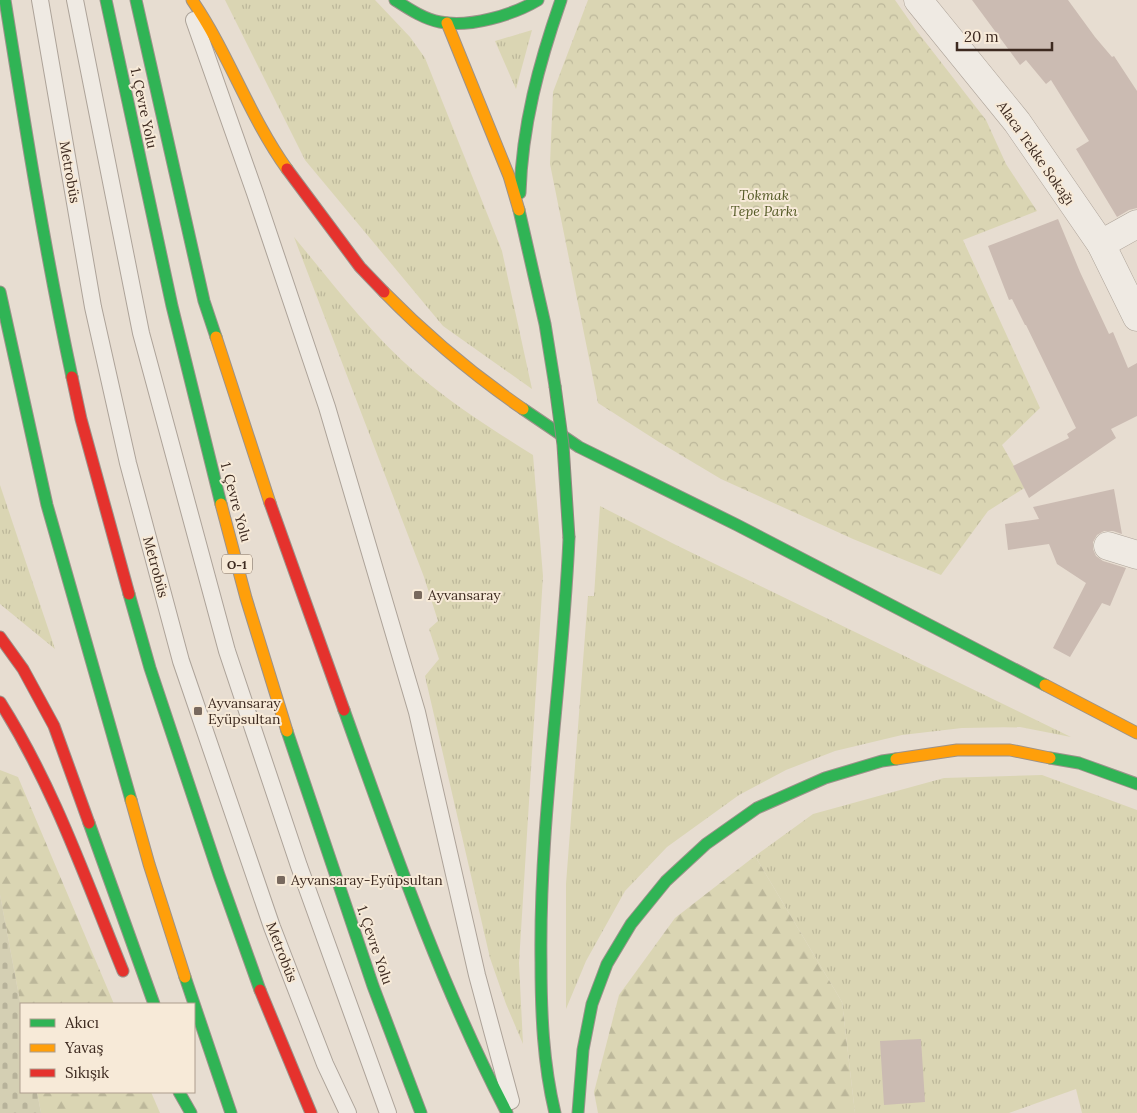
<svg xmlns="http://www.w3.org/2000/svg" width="1137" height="1113" viewBox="0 0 1137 1113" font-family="Lora,serif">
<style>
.grass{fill:url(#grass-tufts)}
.forest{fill:url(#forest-firs)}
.cemetery{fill:url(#cemetery-stones)}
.park{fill:url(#park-crowns)}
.building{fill:#cbbbb2}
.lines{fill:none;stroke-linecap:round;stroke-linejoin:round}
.lane-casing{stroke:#ada399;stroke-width:18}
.street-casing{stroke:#ada399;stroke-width:29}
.fast-casing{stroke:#9c928a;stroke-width:13}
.slow-casing{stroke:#9c928a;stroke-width:13}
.jam-casing{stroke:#9c928a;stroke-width:13}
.lane{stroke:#efeae3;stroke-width:16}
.street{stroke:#efeae3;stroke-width:28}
.fast{stroke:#30b455;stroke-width:11}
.slow{stroke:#ff9f0a;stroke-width:11}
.jam{stroke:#e5322d;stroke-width:11}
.fast-bridge-casing{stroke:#928880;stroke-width:13;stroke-linecap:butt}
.fast-bridge{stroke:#30b455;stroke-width:11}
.poi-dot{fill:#78695e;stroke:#f7ead8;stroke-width:2}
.labels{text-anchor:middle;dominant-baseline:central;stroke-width:4;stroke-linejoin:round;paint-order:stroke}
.shield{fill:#f7ead8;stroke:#756457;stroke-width:1}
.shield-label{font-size:12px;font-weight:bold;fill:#3d2a20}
.street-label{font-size:14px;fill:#3d2a20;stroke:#f7ead8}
.park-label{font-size:14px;font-style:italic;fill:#545a26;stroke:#f7ead8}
.poi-label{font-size:14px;fill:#3d2a20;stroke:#f7ead8;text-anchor:start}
</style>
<defs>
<pattern id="grass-tufts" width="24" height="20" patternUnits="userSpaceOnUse" patternTransform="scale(1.25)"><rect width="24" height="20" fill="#dad5b3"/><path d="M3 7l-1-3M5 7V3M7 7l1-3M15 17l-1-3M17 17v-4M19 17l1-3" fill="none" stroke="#bcb79a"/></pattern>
<pattern id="forest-firs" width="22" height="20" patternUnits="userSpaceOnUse" patternTransform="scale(1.25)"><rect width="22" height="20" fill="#dad5b3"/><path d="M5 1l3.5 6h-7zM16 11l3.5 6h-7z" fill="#bcb79a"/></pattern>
<pattern id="cemetery-stones" width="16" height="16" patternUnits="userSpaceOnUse" patternTransform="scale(1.25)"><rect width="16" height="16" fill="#d4cfb3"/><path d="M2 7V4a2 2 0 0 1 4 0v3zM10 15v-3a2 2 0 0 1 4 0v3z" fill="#b7b29a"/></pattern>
<pattern id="park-crowns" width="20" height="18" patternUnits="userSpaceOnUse" patternTransform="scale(1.25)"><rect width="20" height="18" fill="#dad5b3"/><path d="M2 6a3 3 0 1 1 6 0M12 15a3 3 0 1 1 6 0" fill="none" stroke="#bcb79a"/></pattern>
</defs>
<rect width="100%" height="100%" fill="#e7ddd1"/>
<g class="grass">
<path d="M225,0H375L410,37L425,58L502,251L532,389L443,326L305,160Z"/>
<path d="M532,30L516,89L495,41Z"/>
<path d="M294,237C333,284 370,333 416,373C452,404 493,430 533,455L543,576L519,963L523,1044L506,1004L490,958L425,676L439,659L429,629L438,621L424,577Z"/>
<path d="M0,485L55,649L0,604Z"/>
<path d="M600,506L676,545L1071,737L1020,727L962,728L902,735L835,751L786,770L739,795L667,847L625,891L586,961L566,1009V884L588,596H594Z"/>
<path d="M1042,775L1137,810V1113H1082L1076,1089L1009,1113H855L842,1002L755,856L813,814L944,778Z"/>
</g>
<g class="forest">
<path d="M0,770L18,777L114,1004H21V1007L0,895Z"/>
<path d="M755,856L842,1002L855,1113H598L594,1092L619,995L675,918Z"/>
<path d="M37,1092H151L160,1113H41Z"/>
</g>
<path class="cemetery" d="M0,895L21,1007V1092H37L41,1113H0Z"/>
<path class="park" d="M588,0H895L916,30L986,120L1006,164L1037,211L963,240L1040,408L1002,445L1026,487L988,511L941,575L853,539L721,479L659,442L598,403L550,164L553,92Z"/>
<g class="building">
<path d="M972,0H1068L1095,37L1112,57L1114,56L1137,91V208L1129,210L1117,217L1076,149L1089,141L1051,80L1046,84L1026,60L1020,65Z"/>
<path d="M1058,219L1080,272L1109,334L1113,332L1128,368L1137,363V416L1111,429L1116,438L1029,498L1013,466L1069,438L1067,434L1076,428L1026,325H1025L1012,299L1009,300L988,246Z"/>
<path d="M1114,489L1122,534L1113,531H1104L1097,535L1093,542V549L1096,556L1103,561L1126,568L1110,606L1102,603L1070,657L1053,648L1086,583L1057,564L1049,544L1008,550L1005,524L1039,519L1033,507Z"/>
<path d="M921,1039L925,1102L884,1105L880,1041Z"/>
</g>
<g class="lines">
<defs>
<g id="lane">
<path d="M40,0L93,307L128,463L181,661L272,927L325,1064L348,1113"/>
<path d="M75,0L141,333L227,651L299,866L388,1113"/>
<path d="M194,20L255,193L327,407L417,712L477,975L511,1101"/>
</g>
<g id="street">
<path d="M918,0L1017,122L1101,244L1137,317"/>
<path d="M1101,244L1137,224"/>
<path d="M1108,546L1137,555"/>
</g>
<g id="fast">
<path d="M5,0C25,126 45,252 72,377"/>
<path d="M106,0L172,306L221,504"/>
<path d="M136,0L204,301L216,337"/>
<path d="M395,0C409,9 424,19 440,22C469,28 513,15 538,0"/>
<path d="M520,193C522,126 539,63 561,0"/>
<path d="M519,210L545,324L555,386"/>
<path d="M0,292L47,505L131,800"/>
<path d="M523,409L579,447L737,525L1045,685"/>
<path d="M129,594L150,668L219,875L260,990"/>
<path d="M344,710C393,847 440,984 507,1113"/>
<path d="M287,731L373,986L421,1113"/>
<path d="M1050,758L1079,763L1137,784"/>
<path d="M89,823L154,1004"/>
<path d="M185,977L231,1113"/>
<path d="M179,1092L191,1113"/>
<path d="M555,1113C543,1063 541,1013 541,962C539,820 563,680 569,538"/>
<path d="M578,1113L583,1050L592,1004L607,964L631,924L666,881L706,844L757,808L825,778L882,761L896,759"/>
</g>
<g id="slow">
<path d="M192,0C229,54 249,116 287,169"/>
<path d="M447,23L509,176L519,210"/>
<path d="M384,292C428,337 471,373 523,409"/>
<path d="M216,337L270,503"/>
<path d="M221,504L246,598L287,731"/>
<path d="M1045,685L1137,733"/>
<path d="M896,759L957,750H1010L1050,758"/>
<path d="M131,800L149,864L185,977"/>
</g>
<g id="jam">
<path d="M287,169L360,267L384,292"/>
<path d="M72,377L81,419L129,594"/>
<path d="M270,503L344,710"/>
<path d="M0,637L23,669L54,726L89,823"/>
<path d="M0,702C54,787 85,878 123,971"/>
<path d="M260,990L311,1113"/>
</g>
</defs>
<use href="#lane" class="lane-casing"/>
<use href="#street" class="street-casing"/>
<use href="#fast" class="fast-casing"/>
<use href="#slow" class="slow-casing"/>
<use href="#jam" class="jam-casing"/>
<use href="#lane" class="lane"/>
<use href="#street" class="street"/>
<use href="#fast" class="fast"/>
<use href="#slow" class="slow"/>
<use href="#jam" class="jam"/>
<defs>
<path id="fast-bridge" d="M555,386L563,445L569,538"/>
</defs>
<use href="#fast-bridge" class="fast-bridge-casing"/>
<use href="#fast-bridge" class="fast-bridge"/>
</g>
<g class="poi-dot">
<rect x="413" y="590" width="10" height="10" rx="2.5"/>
<rect x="193" y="706" width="10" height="10" rx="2.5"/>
<rect x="276" y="875" width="10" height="10" rx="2.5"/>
</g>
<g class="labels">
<rect class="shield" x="222" y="554.5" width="30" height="19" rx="4"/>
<g class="shield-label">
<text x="237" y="564">O-1</text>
</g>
<g class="street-label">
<text transform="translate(144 108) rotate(78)">1. Çevre Yolu</text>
<text transform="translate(1036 153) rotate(55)">Alaca Tekke Sokağı</text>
<text transform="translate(70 172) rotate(80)">Metrobüs</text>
<text transform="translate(236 502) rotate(75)">1. Çevre Yolu</text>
<text transform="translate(156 567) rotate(75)">Metrobüs</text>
<text transform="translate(375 945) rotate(71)">1. Çevre Yolu</text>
<text transform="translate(282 952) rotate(69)">Metrobüs</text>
</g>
<g class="park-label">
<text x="764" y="195">Tokmak<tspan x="764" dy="16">Tepe Parkı</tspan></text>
</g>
<g class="poi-label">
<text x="428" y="595">Ayvansaray</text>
<text x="208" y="703">Ayvansaray<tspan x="208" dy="16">Eyüpsultan</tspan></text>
<text x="291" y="880">Ayvansaray-Eyüpsultan</text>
</g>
</g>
<rect x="20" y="1003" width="175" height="90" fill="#f7ead8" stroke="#ad9d8e"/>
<rect x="30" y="1019" width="25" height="8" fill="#30b455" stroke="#ad9d8e"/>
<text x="65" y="1028" font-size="15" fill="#3d2a20">Akıcı</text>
<rect x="30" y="1044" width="25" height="8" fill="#ff9f0a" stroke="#ad9d8e"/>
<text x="65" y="1053" font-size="15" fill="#3d2a20">Yavaş</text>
<rect x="30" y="1069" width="25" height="8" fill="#e5322d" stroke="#ad9d8e"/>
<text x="65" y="1078" font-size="15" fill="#3d2a20">Sıkışık</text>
<path d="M957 42v8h95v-8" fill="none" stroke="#3d2a20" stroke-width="2.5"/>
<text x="964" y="42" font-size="15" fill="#3d2a20" stroke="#f7ead8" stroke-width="4" paint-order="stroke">20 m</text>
</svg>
